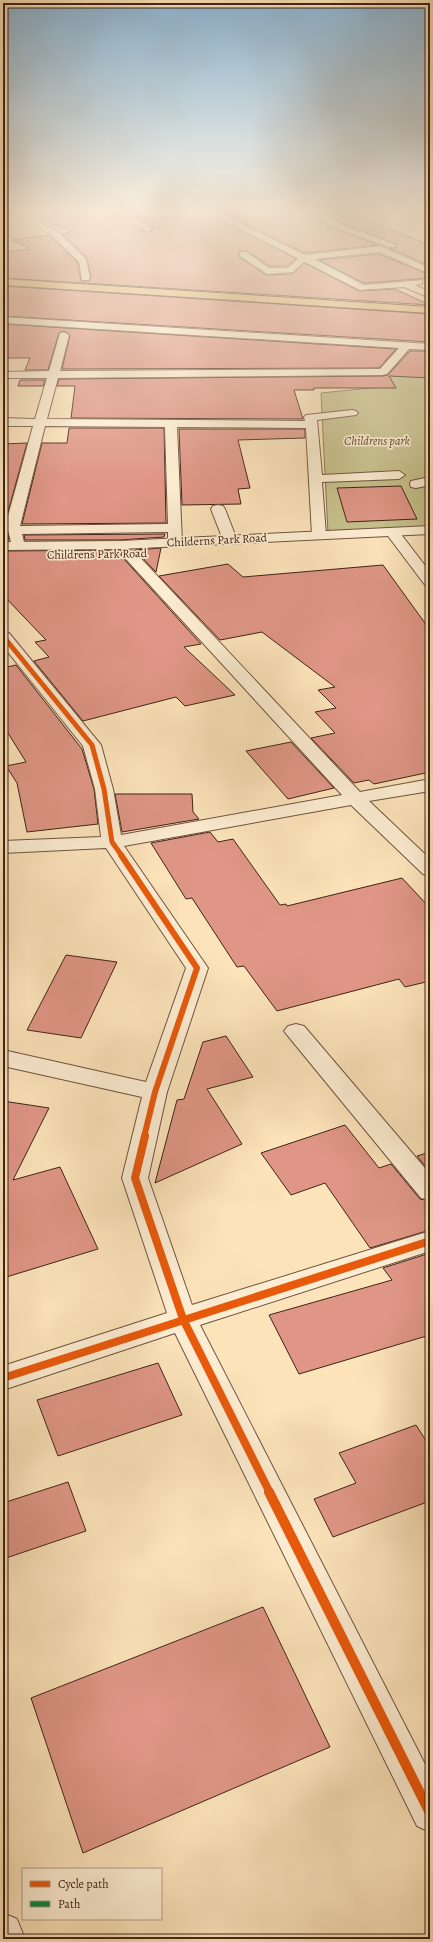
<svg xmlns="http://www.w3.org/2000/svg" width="433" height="1942" viewBox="0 0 433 1942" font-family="Alegreya,serif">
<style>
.green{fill:#c6c18b;stroke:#837250}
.building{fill:#df9686;stroke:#402316}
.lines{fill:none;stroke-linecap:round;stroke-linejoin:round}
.service-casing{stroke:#6f533f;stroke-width:2}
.minor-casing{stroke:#6f533f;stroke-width:2}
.tertiary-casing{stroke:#6f533f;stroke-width:2}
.primary-casing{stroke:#402316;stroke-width:2}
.service{fill:#fdedd2;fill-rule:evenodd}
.minor{fill:#fdedd2;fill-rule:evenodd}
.tertiary{fill:#fdedd2;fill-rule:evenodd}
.primary{fill:#eec27d;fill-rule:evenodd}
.quiet{stroke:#00873e;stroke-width:2.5;stroke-dasharray:5 2.5;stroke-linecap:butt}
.cycleway-far3-casing{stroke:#fdedd2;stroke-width:7}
.cycleway-far2-casing{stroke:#fdedd2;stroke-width:8}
.cycleway-far1-casing{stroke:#fdedd2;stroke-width:10}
.cycleway-casing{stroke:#fdedd2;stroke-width:12}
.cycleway-far3{stroke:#e8590c;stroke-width:5}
.cycleway-far2{stroke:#e8590c;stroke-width:6}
.cycleway-far1{stroke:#e8590c;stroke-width:8}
.cycleway{stroke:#e8590c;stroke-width:10}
.labels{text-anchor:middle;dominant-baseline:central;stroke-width:3.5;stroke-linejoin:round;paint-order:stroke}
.far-park-label{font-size:12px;font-style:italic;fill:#624a33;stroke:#fdedd2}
.far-street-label{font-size:12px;fill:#402316;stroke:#fdedd2}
</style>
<rect width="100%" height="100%" fill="#fce3ba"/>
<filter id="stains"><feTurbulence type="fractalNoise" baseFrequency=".005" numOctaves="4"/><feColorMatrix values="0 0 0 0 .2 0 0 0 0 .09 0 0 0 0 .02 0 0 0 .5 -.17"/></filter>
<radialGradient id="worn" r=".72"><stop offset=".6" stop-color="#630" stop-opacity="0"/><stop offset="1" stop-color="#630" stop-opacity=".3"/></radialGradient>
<path class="green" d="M383,351L430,354V527L328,533L321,393L389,386Z"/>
<g class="building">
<path d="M87,210H109L146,232H150L154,228L122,210H202L296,259L287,266H269L247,251H239V257L266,275L293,274L304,263L359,291L395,289L430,305L3,278V252L31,249L12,240L49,235L78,263L81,281H89L91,278L87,258L62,234L72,232L36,216Z"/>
<path d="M216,210H298L326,222L327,226L378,245L305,253Z"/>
<path d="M314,210H341L430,245V266L389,248H396L397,244L336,221L335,217Z"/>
<path d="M379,254L430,275V278L364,283L319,260Z"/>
<path d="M3,286L430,314V342L3,316Z"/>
<path d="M3,324L396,349L379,368L62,369L70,335L64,331L59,333L48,370H25L30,358H3Z"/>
<path d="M410,351H430V378L389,376L396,388H314V390H294L303,419L71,418L75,386H57L59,379L383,376L388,375Z"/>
<path d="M20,380H45L43,386H18Z"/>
<path d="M69,428H164L166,523L22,524L42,443H67Z"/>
<path d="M179,429H305V438L238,440L250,488L238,489L241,504L182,505Z"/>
<path d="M27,443L5,523L9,540H3V444Z"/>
<path d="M401,486L417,519L347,522L337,488Z"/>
<path d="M165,534L164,537L120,540H25L24,535Z"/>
<path d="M161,548L156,572L135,550Z"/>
<path d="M123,550L121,555L123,558L201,644L184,647L235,695L185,706L176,697L83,721L34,661L49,657L35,642L46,640L3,595V551Z"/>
<path d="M228,564L243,577L383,565L430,630V772L374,784L369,780L354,783L311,738L335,733L315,712L336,708L318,690L335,687L262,632L220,640L159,576Z"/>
<path d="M16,665L82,749L94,789L98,824L27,832L17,783L6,766L26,762L3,725V668Z"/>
<path d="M291,742L334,788L288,799L246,751Z"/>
<path d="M115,794H192L193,812L199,819L122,832Z"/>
<path d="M210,832L218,842L233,839L280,905L286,904L287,906L402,878L430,908V981L405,987L399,979L277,1011L244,966L237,967L192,898L186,899L151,843Z"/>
<path d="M66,955L117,962L81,1038L27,1030Z"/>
<path d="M226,1036L253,1077L207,1089L242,1144L155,1183L177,1100L184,1099L203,1042Z"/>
<path d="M3,1101L49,1108L13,1180L60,1167L98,1249L3,1278Z"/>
<path d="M345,1125L379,1168L391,1164L420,1199L430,1201V1230L370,1248L325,1183L291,1195L261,1153Z"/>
<path d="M430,1152V1172L417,1156Z"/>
<path d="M430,1253V1335L299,1374L269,1315L392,1280L383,1268Z"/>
<path d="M158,1363L182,1415L58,1456L37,1400Z"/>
<path d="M416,1425L430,1447V1501L333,1537L314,1499L356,1483L339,1453Z"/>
<path d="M68,1482L86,1531L3,1559V1503Z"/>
<path d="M263,1607L330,1747L83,1853L31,1698Z"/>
</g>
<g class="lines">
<defs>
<path id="service" d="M240,252H246L269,268H288L301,256H307L308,258L293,272L267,274L240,256Z"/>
<g id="minor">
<path d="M10,210H19L57,231L86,259L90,278L88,280H82L79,262L51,235Z"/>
<path d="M110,210H119L153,229L149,231H146Z"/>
<path d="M203,210H213L305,255L380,246L430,268V274L379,252L314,259L364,285L422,280V284L415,285L430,292V298L404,287L360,290Z"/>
<path d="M299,210H310L335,218V222L396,245L395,247H389L328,225V221Z"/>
<path d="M3,317L430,344V350L409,349L387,374L383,375L58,378L47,419L305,421L304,417L306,415L352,410L356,411L358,413L356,415L317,420L322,475L399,471L405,475L399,479L322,482L326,535L324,538H314L312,535L306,428L177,427L182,542L180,545H170L168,542V532L22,534L25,546L23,549H13L6,523L33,426H3V418L35,419L47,378H3V372L49,371L60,333L64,332L69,335L60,371L380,369L399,348L3,323ZM45,426L165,427L168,524L20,526Z"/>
<path d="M430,477V485L416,488L411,487L410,484L411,481Z"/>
<path d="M218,505L223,506L225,509L237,540L235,543H225L223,540L211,509L213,506Z"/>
<path d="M392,528L397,529L430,572V586L425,585L385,532L387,529Z"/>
<path d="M129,550L134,551L360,792L430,779V791L369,801L430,859V876L423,874L351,805L124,846L208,968L167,1092L148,1178L192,1305L430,1231V1251L200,1325L430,1774V1832L417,1826L175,1333L3,1390V1366L167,1313L122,1178L142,1097L3,1066V1050L146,1082L186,968L106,848L3,853V841L101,837L95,789L83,746L3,646V631L9,633L101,745L113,789L121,835L342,795L124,557L122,554L124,551Z"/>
<path d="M296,1024L304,1026L430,1174V1200L421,1198L288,1036L284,1031L288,1026Z"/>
<path d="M3,1913L17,1919L25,1939H3Z"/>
</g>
<path id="tertiary" d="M430,526V534L120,549L3,550V542L120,541Z"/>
<path id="primary" d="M3,279L430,307V313L3,285Z"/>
</defs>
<use href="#service" class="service-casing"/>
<use href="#minor" class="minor-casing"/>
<use href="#tertiary" class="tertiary-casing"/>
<use href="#primary" class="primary-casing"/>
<use href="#service" class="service"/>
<use href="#minor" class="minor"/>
<use href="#tertiary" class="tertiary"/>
<use href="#primary" class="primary"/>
<path class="quiet" d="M430,402L426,405L430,410"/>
<defs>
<path id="cycleway-far3" d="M3,636L92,745L104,789L112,842L122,856"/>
<path id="cycleway-far2" d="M121,855L197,968L155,1092L144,1137"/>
<g id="cycleway-far1">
<path d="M145,1136L135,1178L183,1319L270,1493"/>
<path d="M3,1378L430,1241"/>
</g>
<path id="cycleway" d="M269,1492L430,1813"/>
</defs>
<use href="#cycleway-far3" class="cycleway-far3-casing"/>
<use href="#cycleway-far2" class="cycleway-far2-casing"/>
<use href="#cycleway-far1" class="cycleway-far1-casing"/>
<use href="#cycleway" class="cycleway-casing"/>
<use href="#cycleway-far3" class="cycleway-far3"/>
<use href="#cycleway-far2" class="cycleway-far2"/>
<use href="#cycleway-far1" class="cycleway-far1"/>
<use href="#cycleway" class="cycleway"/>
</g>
<linearGradient id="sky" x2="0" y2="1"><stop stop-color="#8cb7d6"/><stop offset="0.44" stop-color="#fef2e0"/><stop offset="1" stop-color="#fef2e0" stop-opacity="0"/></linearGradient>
<rect width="433" height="482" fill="url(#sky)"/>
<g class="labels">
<g class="far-park-label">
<text x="377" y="441">Childrens park</text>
</g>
<g class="far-street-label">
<text transform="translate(217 540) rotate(-3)">Childerns Park Road</text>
<text transform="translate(97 554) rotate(-1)">Childrens Park Road</text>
</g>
</g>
<rect width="433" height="1942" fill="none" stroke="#fce3ba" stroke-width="16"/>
<rect x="4" y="4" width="425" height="1934" fill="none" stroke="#402316" stroke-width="2"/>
<rect x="8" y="8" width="417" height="1926" fill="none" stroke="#402316"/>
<rect x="22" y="1868" width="140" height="52" fill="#fdedd2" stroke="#b19c87"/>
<rect x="30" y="1881" width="20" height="6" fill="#e8590c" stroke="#b19c87"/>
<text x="58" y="1888" font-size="12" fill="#402316">Cycle path</text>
<rect x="30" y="1901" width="20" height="6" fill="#00873e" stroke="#b19c87"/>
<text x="58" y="1908" font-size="12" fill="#402316">Path</text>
<rect width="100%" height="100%" filter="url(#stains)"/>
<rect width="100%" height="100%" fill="url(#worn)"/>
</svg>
